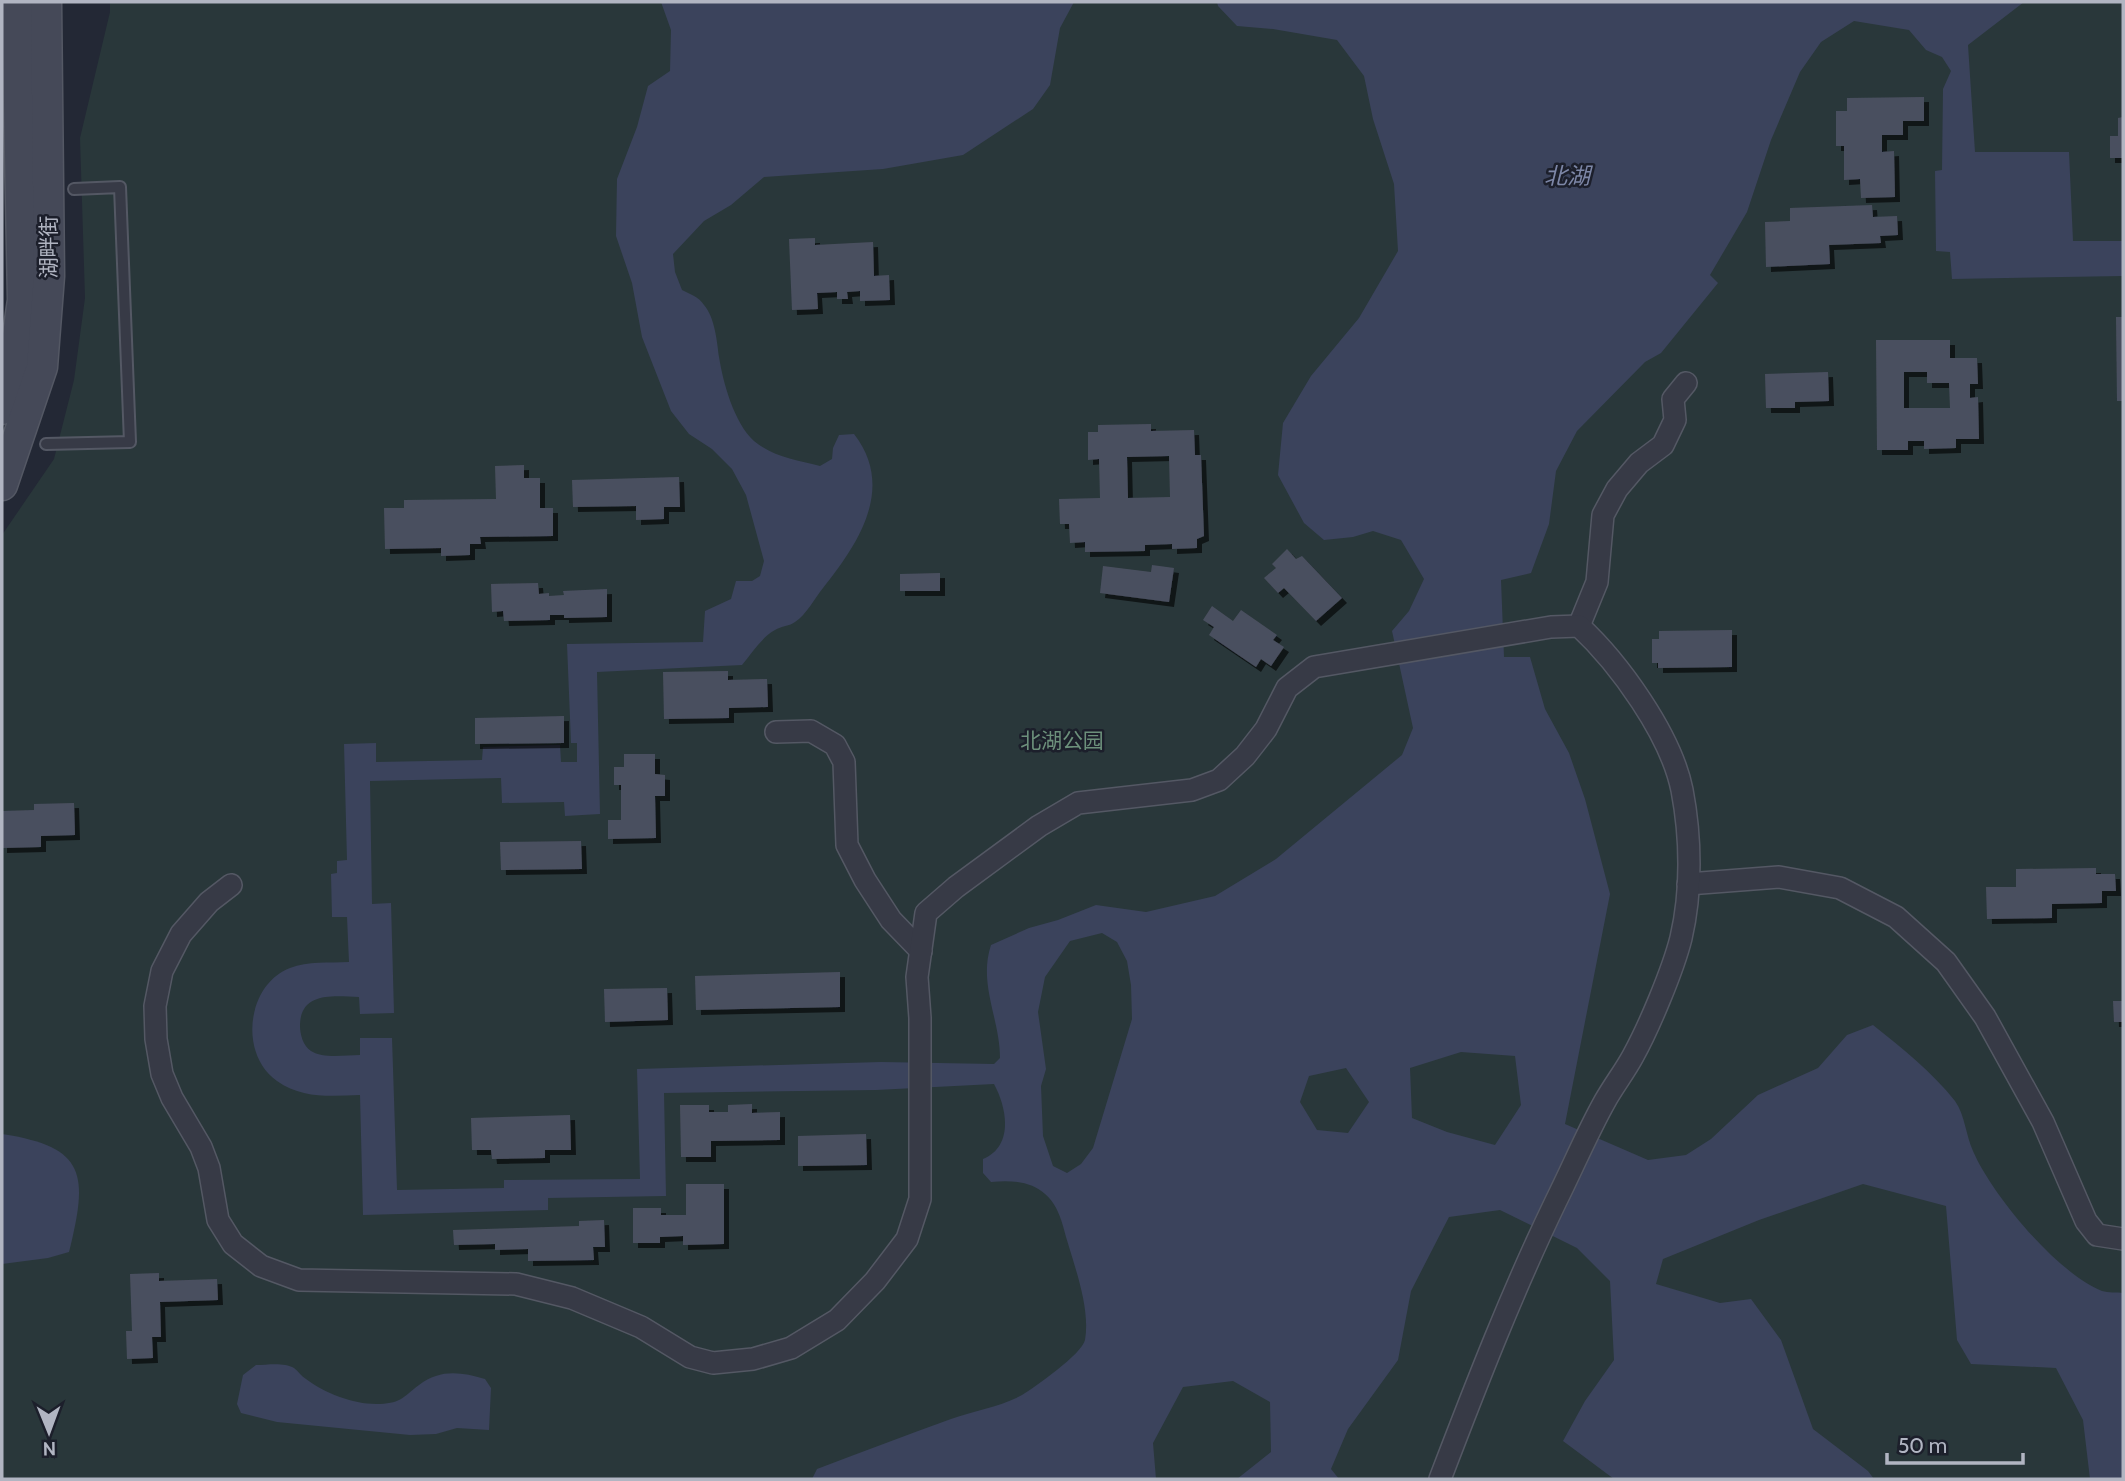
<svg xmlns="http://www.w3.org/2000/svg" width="2125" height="1481" viewBox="0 0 2125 1481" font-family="Cabin,'Noto Sans SC',sans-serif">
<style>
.green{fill:#29373a}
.water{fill:#3b435c;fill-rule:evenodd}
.building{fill:#4a4f5f;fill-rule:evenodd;filter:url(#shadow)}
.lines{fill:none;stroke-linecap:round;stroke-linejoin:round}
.lane-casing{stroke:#545864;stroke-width:14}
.street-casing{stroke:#545864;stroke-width:24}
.secondary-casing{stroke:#545864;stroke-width:33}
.lane{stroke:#373a46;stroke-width:10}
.street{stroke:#373a46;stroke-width:21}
.secondary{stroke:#454958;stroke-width:30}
.labels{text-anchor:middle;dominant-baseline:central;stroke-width:5;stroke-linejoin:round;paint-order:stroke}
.street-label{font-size:21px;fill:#b1b5c2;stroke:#1c1f2b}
.park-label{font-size:21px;fill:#6c907b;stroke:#1c1f2b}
.water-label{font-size:23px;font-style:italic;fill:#7d87a7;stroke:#1c1f2b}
</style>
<defs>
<filter id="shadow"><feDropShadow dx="5" dy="5" stdDeviation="0" flood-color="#0009"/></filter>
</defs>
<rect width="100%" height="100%" fill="#232835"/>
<path class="green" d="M110,2H2123V1479H2V535L54,459L74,380L85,298L80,138L110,12Z"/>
<g class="water">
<path d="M661,2H1074L1060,28L1050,85L1033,109L963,155L883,169L764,177L731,205L704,221L673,254L675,272L682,290C690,294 699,297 704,305C715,318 717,341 719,357C723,382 734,423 754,441C773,457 796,460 820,466L832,459L833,448L839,435L854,434C896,488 858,544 823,588C815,598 806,615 795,622C790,626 781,626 775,630C762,637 752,653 742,665L597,672L600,814L565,816L564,802L502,803L501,778L370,781L372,904L391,903L394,1013L360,1014L359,997C334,996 300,991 300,1026C300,1034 303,1046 311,1051C323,1059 346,1055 360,1055V1038H392L397,1190L504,1188V1180L640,1179L637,1069L881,1062L994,1064L1000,1058C1000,1019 978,984 991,945L1029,928L1058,920L1096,905L1146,912L1215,896L1276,859L1402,755L1413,728L1392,631L1409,611L1424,579L1401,540L1373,531L1353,537L1324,540L1304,523L1278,475L1283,423L1311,376L1359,318L1398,251L1394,184L1373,119L1364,76L1337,40L1273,29L1237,26L1218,6L1217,2H2024L1968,45L1975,152H2069L2073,241H2123V276L1952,279L1950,252L1936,251L1935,171L1942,170L1943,89L1951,71L1942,57L1926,50L1909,30L1854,21L1821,42L1800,72L1771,140L1747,212L1710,275L1718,283L1661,353L1645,362L1577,431L1556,471L1549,524L1531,573L1501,580L1504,657H1530L1545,709L1569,753L1585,799L1610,894L1565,1124L1648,1160L1686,1155L1711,1139L1758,1095L1818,1068L1847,1035L1873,1025C1902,1048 1932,1072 1955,1101C1965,1115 1966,1136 1973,1151C1992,1195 2057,1273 2102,1291C2108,1293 2117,1292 2123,1293V1479H2090L2083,1420L2056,1368L1971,1364L1957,1340L1946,1206L1863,1184L1759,1220L1663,1259L1656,1284L1720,1303L1751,1299L1781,1340L1813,1429L1868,1471L1874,1479H1614L1563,1441L1585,1401L1614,1360L1610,1281L1577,1248L1500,1210L1449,1217L1411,1291L1398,1360L1348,1429L1331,1469L1339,1479H1237L1271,1452L1270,1402L1233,1381L1183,1387L1153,1443L1156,1479H812L817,1469C862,1452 906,1435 951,1419C972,1411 1003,1406 1022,1395C1035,1387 1082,1354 1085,1340C1091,1305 1072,1261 1063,1226C1053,1188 1028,1178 991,1182L983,1173V1159C1014,1146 1007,1108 994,1084L876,1090L664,1093L666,1196L548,1198V1210L363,1215L360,1095C331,1096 302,1099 277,1081C239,1055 246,985 290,968C308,961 329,963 349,962L347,917H332L331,874L337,873V861L347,860L344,744L376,743V762L482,760L483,747L560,745L561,762H577V743H571L567,644L703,642L705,611L731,599L736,581H752L760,576L764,561L746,495L732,469L712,449L689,434L671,411L642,337L632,283L616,236L617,179L637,127L648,86L670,71L671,30ZM1102,933L1117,942L1127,961L1131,985L1132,1019L1093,1148L1081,1164L1067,1173L1053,1166L1043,1136L1041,1086L1046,1069L1038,1012L1045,977L1070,941ZM1461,1052L1515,1056L1521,1105L1495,1145L1447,1132L1412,1118L1410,1068ZM1346,1068L1369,1102L1348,1133L1317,1130L1300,1102L1309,1076Z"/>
<path d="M2,1134C87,1147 88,1175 69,1252L48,1258L2,1264Z"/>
<path d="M256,1365C267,1365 284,1362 294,1368C298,1371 301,1376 306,1379C324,1393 353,1404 376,1404C400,1404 402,1398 419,1385C440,1369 461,1372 485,1379L491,1388L489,1430L457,1428L436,1434L410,1435L277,1422L241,1413L237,1404L243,1375Z"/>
</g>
<g class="building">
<path d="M1924,97V121H1903V135H1882V152L1894,151L1895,197L1861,198L1860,179L1844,180V146H1836V111H1847V98Z"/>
<path d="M2123,117V158H2110V136H2118V118Z"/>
<path d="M1872,205L1873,217L1897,216L1898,235L1880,236L1881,243L1829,245L1830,264L1766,267L1765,222L1790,221V208Z"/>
<path d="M815,238V245L873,242L874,276L889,275L890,300L860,301V291L847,292L848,299H837V292L817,293L818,309L792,310L789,239Z"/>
<path d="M2116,317H2123V401H2117Z"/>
<path d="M1876,340H1950V358H1977L1978,384H1970V398L1978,397L1979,439H1956V448L1924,449V441H1908V450H1877ZM1904,372H1927V383H1949L1950,408H1904Z"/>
<path d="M1828,372L1829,401L1795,402V408H1766L1765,374Z"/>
<path d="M1151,424V431L1194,430L1195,455H1201L1204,536L1197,539V548L1172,549V544L1145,545V551L1085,552V542L1070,543L1069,524H1060L1059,499L1100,498L1099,459L1088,460V432H1098V425ZM1169,456L1170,497L1128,498L1127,457Z"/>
<path d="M524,465V478H540V508H553V536L480,537L481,544H470V555L441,556V548L385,549L384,508H404V500L496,499L495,466Z"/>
<path d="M679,477L680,507H664V519L636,520V506L573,507L572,480Z"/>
<path d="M1287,549L1296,559L1302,556L1342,598L1316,621L1284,588L1278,593L1264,578L1276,568L1272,564Z"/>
<path d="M1152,565L1174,568L1169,602L1100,593L1103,566L1151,572Z"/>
<path d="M940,573V591H900V574Z"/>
<path d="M538,583L539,594L549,593V596L564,595L563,591L607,589V617L564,618V615H550V620L504,621L503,611L492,612L491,584Z"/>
<path d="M1212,606L1233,621L1241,610L1277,635L1273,640L1284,647L1271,666L1261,659L1256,667L1209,635L1214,627L1203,620Z"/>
<path d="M1732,630V667L1658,668V663H1652V639H1659V631Z"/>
<path d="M728,671V680L767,679L768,707L729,708V718L664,719L663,672Z"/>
<path d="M564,716V743L475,744V718Z"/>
<path d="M624,754H655V774L665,775V796H655L656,838L608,839V820H621V785H614V767H624Z"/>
<path d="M74,803L75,835L41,836V847L2,848V811L34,810V804Z"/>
<path d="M581,841L582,869L501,870L500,842Z"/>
<path d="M2096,868V874H2115L2116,891H2102V903L2052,904V918L1987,919L1986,887H2016V869Z"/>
<path d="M840,972V1007L696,1010L695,976Z"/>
<path d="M667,988L668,1020L605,1022L604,989Z"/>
<path d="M2113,1001H2123V1022H2114Z"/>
<path d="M752,1104V1113L780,1112V1140L711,1141V1157H681L680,1105H709V1112H728V1105Z"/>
<path d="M570,1115L571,1150H545V1158L492,1159L491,1150H472L471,1118Z"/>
<path d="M866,1134L867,1165L798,1166V1136Z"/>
<path d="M686,1184H724V1244L683,1245V1236L660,1237V1243H633V1208H661V1215H686Z"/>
<path d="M604,1220L605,1247H593L594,1260L528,1261V1249L495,1250V1244L454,1245L453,1230L579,1226V1221Z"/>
<path d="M159,1273V1281L217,1279L218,1300L160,1302L161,1337H152L153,1358L127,1359L126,1331H132L130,1274Z"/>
</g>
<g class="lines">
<defs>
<path id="lane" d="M46,444L130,442L120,187L74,189"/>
<g id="street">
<path d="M1579,626L1597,582L1603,515L1617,489L1639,463L1663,445L1675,420L1673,399L1686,383"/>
<path d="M776,732L811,731L835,745L844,762L847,845L865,880L891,920L921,951"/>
<path d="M1688,884L1779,877L1840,888L1896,917L1946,962L1985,1017L2043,1122L2086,1221L2097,1235L2123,1239"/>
<path d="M231,885L209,902L181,934L162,971L155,1006L156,1039L162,1074L172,1098L201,1147L209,1168L218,1220L233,1244L261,1266L299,1280L516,1284L572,1298L641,1327L690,1357L713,1363L753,1359L791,1348L837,1320L875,1281L907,1239L920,1199V1018L917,977L926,913L956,887L1039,826L1078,803L1192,790L1219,780L1245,756L1266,729L1287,688L1314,667L1551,627L1579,626C1619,663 1671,735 1682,790C1691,837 1692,891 1681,938C1673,970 1649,1027 1633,1056C1625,1071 1614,1085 1605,1101C1587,1133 1573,1167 1556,1201C1512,1292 1476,1385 1440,1479"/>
</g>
<g id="secondary">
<path d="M2,409L11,384L23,300L17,2"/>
<path d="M2,485L42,367L49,276L46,2"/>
</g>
</defs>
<use href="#lane" class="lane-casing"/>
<use href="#street" class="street-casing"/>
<use href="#secondary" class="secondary-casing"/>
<use href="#lane" class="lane"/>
<use href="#street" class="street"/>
<use href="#secondary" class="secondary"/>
</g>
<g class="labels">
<g class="street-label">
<text transform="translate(48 247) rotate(-90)">湖畔街</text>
</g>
<g class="park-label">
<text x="1062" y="740">北湖公园</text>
</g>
<g class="water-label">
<text x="1567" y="176">北湖</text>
</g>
</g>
<rect width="2125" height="1481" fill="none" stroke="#b1b5c2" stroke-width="7"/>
<g transform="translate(49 1432) rotate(179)" stroke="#1c1f2b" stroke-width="5" paint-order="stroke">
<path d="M0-5L12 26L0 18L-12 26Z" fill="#b1b5c2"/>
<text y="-10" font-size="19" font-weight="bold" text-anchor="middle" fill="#b1b5c2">N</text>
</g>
<path d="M1887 1453v10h136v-10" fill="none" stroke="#b1b5c2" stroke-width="3.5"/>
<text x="1898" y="1453" font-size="21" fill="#b1b5c2" stroke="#1c1f2b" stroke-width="5" paint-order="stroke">50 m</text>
</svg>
